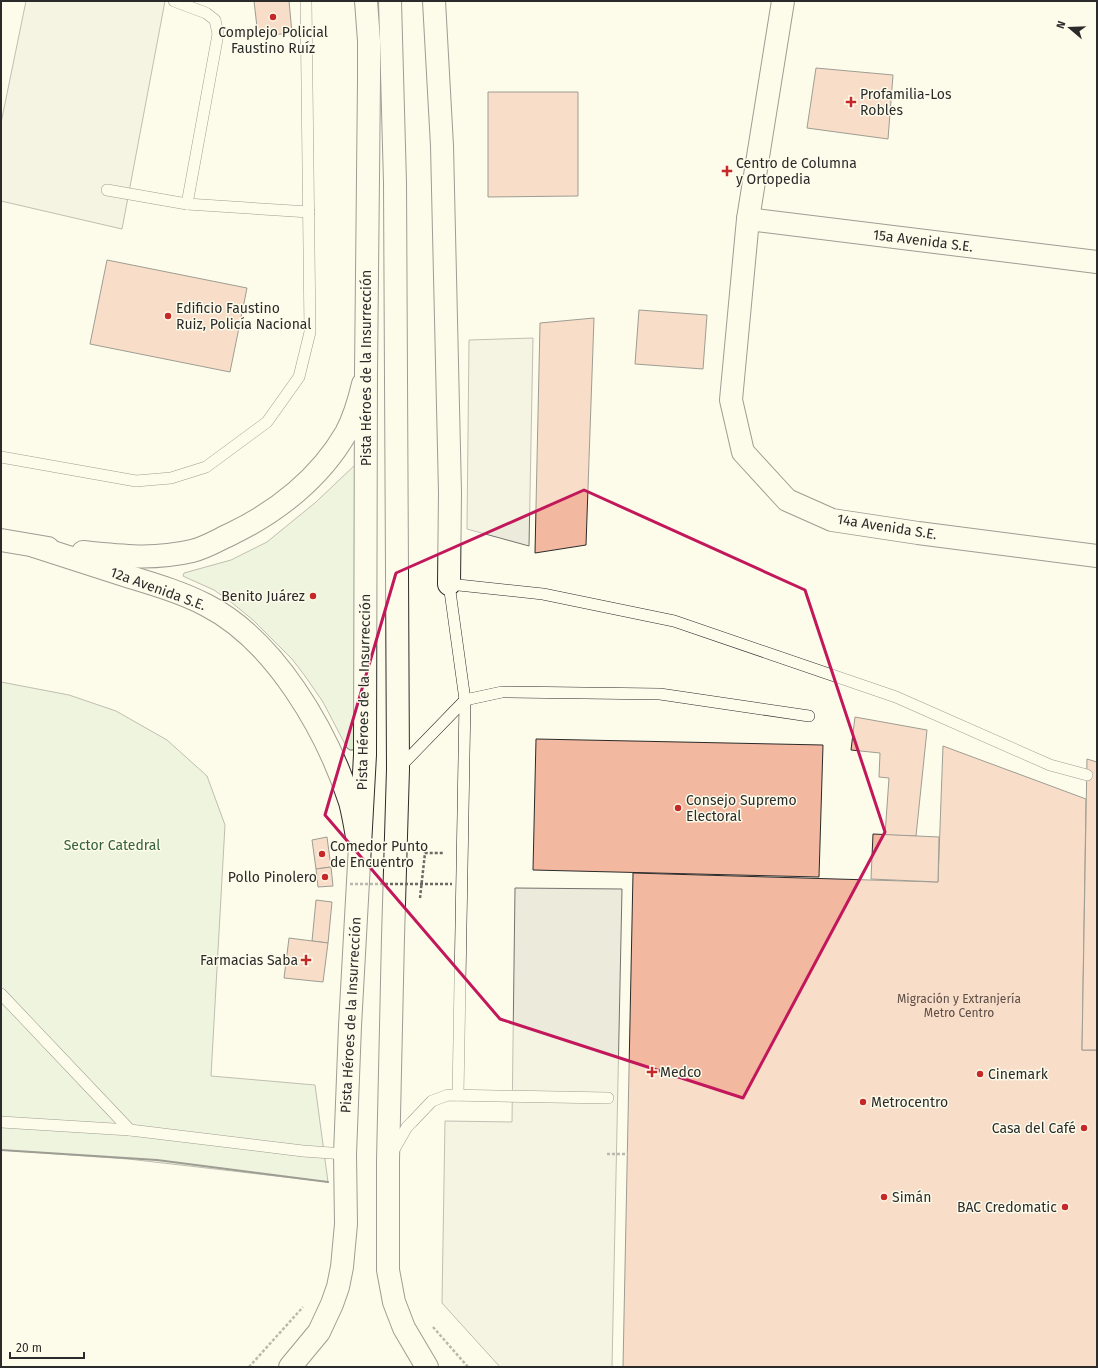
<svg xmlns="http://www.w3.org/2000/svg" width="1098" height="1368" viewBox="0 0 1098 1368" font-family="'Fira Sans',sans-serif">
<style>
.green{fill:#deebd1;stroke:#74746e}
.parking{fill:#eceadb;stroke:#74746e}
.building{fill:#f2b8a0;stroke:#2b2b2b}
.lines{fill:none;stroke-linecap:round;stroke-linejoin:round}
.service-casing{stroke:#2b2b2b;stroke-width:12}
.minor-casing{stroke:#2b2b2b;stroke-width:24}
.tertiary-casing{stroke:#2b2b2b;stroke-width:24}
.primary-casing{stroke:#2b2b2b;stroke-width:24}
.path{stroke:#6a6964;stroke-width:2.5;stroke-dasharray:3 2;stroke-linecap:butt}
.service{stroke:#fdfbea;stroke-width:11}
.minor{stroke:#fdfbea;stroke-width:22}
.tertiary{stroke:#fdfbea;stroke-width:22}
.primary{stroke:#fdfbea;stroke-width:22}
.path-bridge{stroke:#6a6964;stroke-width:2.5;stroke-dasharray:3 2;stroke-linecap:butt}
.wall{stroke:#2b2b2b;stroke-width:2}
.marked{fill:none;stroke:#c2185b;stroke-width:3;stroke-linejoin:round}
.poi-dot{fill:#c62828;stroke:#fdfbea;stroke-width:1.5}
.labels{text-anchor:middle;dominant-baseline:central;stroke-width:3;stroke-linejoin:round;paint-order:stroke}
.number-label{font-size:12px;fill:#5d4e48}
.poi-label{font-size:14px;fill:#2b2b2b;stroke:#fdfbea;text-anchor:start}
.street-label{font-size:14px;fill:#2b2b2b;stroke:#fdfbea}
.park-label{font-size:14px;fill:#34623c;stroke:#fdfbea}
</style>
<rect width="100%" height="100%" fill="#fdfbea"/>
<g class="green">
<path d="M357,463L355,747L353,750H350L347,748L323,702L305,676L292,659L253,620L231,602L214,590L185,577L183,576L184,573L231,560L267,542L316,502Z"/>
<path d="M1,682L69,695L116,711L167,740L207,776L225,825L211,1076L315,1085L328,1182L128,1159L1,1150Z"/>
</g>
<g class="parking">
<path d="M26,1H165L122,229L1,201V123Z"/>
<path d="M533,338L529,546L467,529L469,340Z"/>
<path d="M515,888L622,889L612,1367H500L442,1303L445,1121L512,1122Z"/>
</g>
<g class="building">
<path d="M254,1H289L292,33L258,36Z"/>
<path d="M816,68L893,75L888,139L807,128Z"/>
<path d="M488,92H578V196L488,197Z"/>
<path d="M107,260L247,288L230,372L90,344Z"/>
<path d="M639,310L707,315L703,369L635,364Z"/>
<path d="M594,318L586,545L535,553L540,323Z"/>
<path d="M855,717L927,730L916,836L885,835L889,778L879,777L880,753L851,750Z"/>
<path d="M536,739L823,745L819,877L533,870Z"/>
<path d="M943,746L1086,799L1082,1050H1097V1367H623L633,873L938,882Z"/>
<path d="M1087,759L1097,762V1050H1082Z"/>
<path d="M873,834L939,837L938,882L871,879Z"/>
<path d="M327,837L331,867L316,869L312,840Z"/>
<path d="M331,867L333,886L318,887L316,869Z"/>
<path d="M316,900L332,902L328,943L312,941Z"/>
<path d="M289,938L328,943L323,982L284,978Z"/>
</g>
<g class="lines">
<defs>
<g id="service">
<path d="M174,1L206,13L215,20L218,34L187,204"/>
<path d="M107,190L187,204L309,212"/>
<path d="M1,457L136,481L171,478L206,467L267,422L299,377L310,332L306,1"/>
<path d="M400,767L465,700L502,692L660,694L809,716"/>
<path d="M1,994L130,1130"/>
<path d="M458,1095L465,700L449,584L543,594L674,621L896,697L1050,765L1087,775"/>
<path d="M1,1122L130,1130L303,1151L345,1154"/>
<path d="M392,1153L407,1127L412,1122L432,1101L448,1095L608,1098"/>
</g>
<g id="minor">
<path d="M434,1L442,146L450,493L449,584"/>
<path d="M783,1L748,219L731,400L743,452L787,500L832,520L918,533L1097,556"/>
<path d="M748,219L1097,262"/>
</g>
<g id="tertiary">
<path d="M1,540L48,548"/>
<path d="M34,546C65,556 96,566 127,576C153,584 181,592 206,605C275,640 327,731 350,802C353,813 355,825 357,837"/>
<path d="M83,552C120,556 154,560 192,551C205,548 218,540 231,534C277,512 320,478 346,433C354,418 359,401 363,384"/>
</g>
<g id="primary">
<path d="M390,1L395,183L398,769L393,937L388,1161V1270L394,1302L404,1328L427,1367"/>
<path d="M290,1367L319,1332L332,1304L338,1287L342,1267L346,1224L345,1154L350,1026L365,755L366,373L369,79V41L366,1"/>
</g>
</defs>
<use href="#service" class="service-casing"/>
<use href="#minor" class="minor-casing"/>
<use href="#tertiary" class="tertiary-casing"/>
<use href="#primary" class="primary-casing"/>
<g class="path">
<path d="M420,898L425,853H444"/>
<path d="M607,1154H628"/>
<path d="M433,1327L468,1367"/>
<path d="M249,1367L303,1307"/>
</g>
<use href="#service" class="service"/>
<use href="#minor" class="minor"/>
<use href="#tertiary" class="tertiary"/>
<use href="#primary" class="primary"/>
<path class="path-bridge" d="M350,884H452"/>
<path class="wall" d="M1,1150L157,1160L328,1182"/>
</g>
<path d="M0 0H1098V1368H0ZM584,490L805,590L885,832L743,1098L500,1019L325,815L396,573Z" fill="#fdfbea" fill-opacity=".55" fill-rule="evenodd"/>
<path class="marked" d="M584,490L805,590L885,832L743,1098L500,1019L325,815L396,573Z"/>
<g class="poi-dot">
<circle cx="273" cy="17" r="4"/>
<path d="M849 96h4v4h4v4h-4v4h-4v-4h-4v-4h4z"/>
<path d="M725 165h4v4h4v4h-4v4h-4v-4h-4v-4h4z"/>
<circle cx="168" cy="316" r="4"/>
<circle cx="313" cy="596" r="4"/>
<circle cx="678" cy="808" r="4"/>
<circle cx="322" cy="854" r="4"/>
<circle cx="325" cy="877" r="4"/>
<path d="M304 954h4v4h4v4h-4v4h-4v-4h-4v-4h4z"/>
<path d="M650 1066h4v4h4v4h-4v4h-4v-4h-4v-4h4z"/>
<circle cx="980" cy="1074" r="4"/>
<circle cx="863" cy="1102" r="4"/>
<circle cx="1084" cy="1128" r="4"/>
<circle cx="884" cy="1197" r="4"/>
<circle cx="1065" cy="1207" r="4"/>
</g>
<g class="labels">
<g class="number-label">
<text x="959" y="999">Migración y Extranjería<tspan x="959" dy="14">Metro Centro</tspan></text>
</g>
<g class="poi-label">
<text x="273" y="32" text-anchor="middle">Complejo Policial<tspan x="273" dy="16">Faustino Ruíz</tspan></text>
<text x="860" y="94">Profamilia-Los<tspan x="860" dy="16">Robles</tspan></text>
<text x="736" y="163">Centro de Columna<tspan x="736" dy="16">y Ortopedia</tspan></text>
<text x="176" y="308">Edificio Faustino<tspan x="176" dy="16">Ruiz, Policía Nacional</tspan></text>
<text x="305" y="596" text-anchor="end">Benito Juárez</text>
<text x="686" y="800">Consejo Supremo<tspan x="686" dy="16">Electoral</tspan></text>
<text x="330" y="846">Comedor Punto<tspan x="330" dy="16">de Encuentro</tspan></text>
<text x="317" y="877" text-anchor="end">Pollo Pinolero</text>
<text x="298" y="960" text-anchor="end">Farmacias Saba</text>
<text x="660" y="1072">Medco</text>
<text x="988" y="1074">Cinemark</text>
<text x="871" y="1102">Metrocentro</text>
<text x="1076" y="1128" text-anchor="end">Casa del Café</text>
<text x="892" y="1197">Simán</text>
<text x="1057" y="1207" text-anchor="end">BAC Credomatic</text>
</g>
<g class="street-label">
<text transform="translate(923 241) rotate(7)">15a Avenida S.E.</text>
<text transform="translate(366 368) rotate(-90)">Pista Héroes de la Insurrección</text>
<text transform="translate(887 527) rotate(9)">14a Avenida S.E.</text>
<text transform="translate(158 589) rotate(20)">12a Avenida S.E.</text>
<text transform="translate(364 692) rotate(-89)">Pista Héroes de la Insurrección</text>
<text transform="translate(351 1015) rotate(-87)">Pista Héroes de la Insurrección</text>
</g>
<g class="park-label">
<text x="112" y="845">Sector Catedral</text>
</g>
</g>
<rect width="1098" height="1368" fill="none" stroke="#2b2b2b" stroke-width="4"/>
<g transform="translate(1070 28) rotate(289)" stroke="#fdfbea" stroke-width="3" paint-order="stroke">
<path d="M0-3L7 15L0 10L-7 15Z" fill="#2b2b2b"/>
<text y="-6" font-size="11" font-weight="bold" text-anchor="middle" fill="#2b2b2b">N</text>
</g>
<path d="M10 1352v6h74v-6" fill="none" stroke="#2b2b2b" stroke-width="2"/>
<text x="16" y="1352" font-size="12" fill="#2b2b2b" stroke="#fdfbea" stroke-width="3" paint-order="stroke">20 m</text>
</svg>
